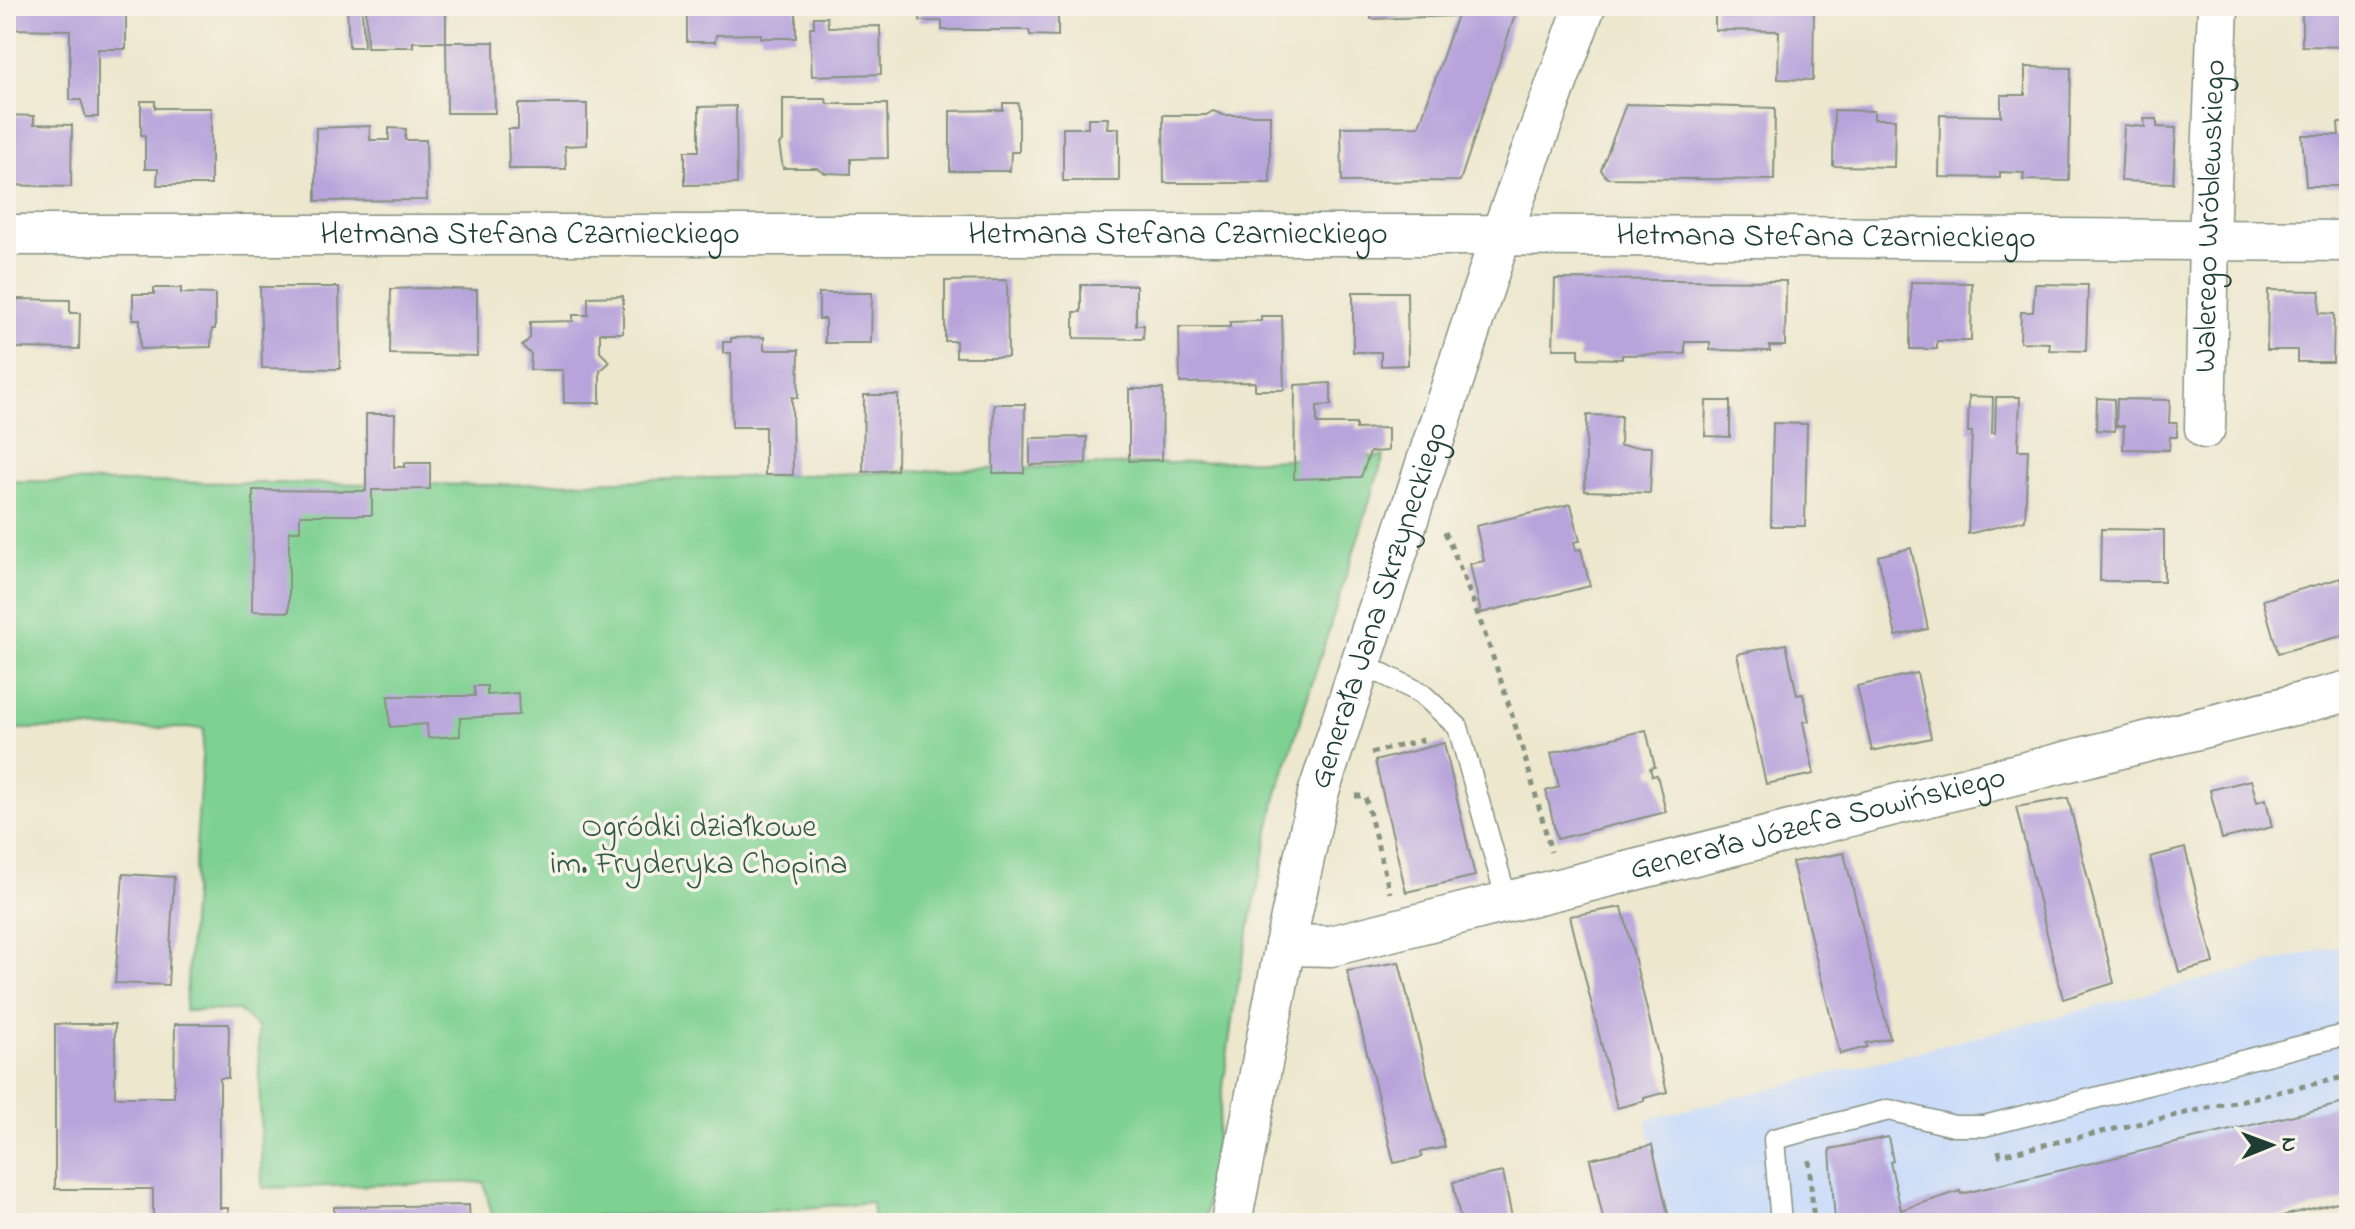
<svg xmlns="http://www.w3.org/2000/svg" width="2355" height="1229" viewBox="0 0 2355 1229" font-family="'Indie Flower',sans-serif">
<style>
.built{fill:#cadcf9}
.green{fill:#7fd192;stroke:#4f8763;stroke-width:2}
.building{fill:#b8a4db}
.lines{fill:none;stroke-linecap:round;stroke-linejoin:round}
.service-casing{stroke:#869281;stroke-width:23}
.minor-casing{stroke:#869281;stroke-width:43}
.path{stroke:#869281;stroke-width:5;stroke-dasharray:6 6;stroke-linecap:butt}
.service{stroke:#fff;stroke-width:20}
.minor{stroke:#fff;stroke-width:40}
.labels{text-anchor:middle;dominant-baseline:central;stroke-width:7;stroke-linejoin:round;paint-order:stroke}
.street-label{font-size:32px;fill:#1f3d34;stroke:#f7f3e8}
.park-label{font-size:32px;fill:#325b47;stroke:#f7f3e8}
</style>
<rect width="100%" height="100%" fill="#f7f3e8"/>
<filter id="ink" filterUnits="userSpaceOnUse"><feTurbulence type="fractalNoise" baseFrequency=".0125" numOctaves="2"/><feDisplacementMap in="SourceGraphic" scale="16" xChannelSelector="R" yChannelSelector="G"/><feConvolveMatrix kernelMatrix="1 2 1 2 8 2 1 2 1" color-interpolation-filters="sRGB"/></filter>
<filter id="wash" filterUnits="userSpaceOnUse"><feTurbulence type="fractalNoise" baseFrequency=".006" numOctaves="4" result="noise"/><feDisplacementMap in="SourceGraphic" scale="32" xChannelSelector="R" yChannelSelector="G"/><feGaussianBlur stdDeviation="1.8" result="paint"/><feColorMatrix in="noise" values="0 0 0 0 0 0 0 0 0 0 0 0 0 0 0 0 0 1.4 0 .05"/><feComposite in="paint" operator="in"/></filter>
<g filter="url(#wash)">
<rect width="100%" height="100%" fill="#ede7ce"/>
<path class="built" d="M2349,943V1197L2240,1223H1672L1646,1120Z"/>
<path class="green" d="M1384,456L1276,797L1235,998L1205,1223H874L872,1202L736,1214L492,1217L484,1182L262,1188L258,1028L238,1010L185,1011L204,728L6,729V481L496,485Z"/>
<g id="blocks">
<g class="building">
<path d="M6,6H126V49H98V117H86L81,100H70V30L6,29Z"/>
<path d="M362,6L364,47H349L347,7Z"/>
<path d="M366,6H446V42H494L495,113H447L446,42H413V47H367Z"/>
<path d="M687,6H796V38H761V34L716,35L715,42H687Z"/>
<path d="M921,6H1058V36L1030,35L1029,30H942V21H920Z"/>
<path d="M1371,6H1457L1454,16L1371,19Z"/>
<path d="M1460,6H1518L1460,181L1342,182L1341,127L1419,126Z"/>
<path d="M1715,6H1814L1813,80L1778,79L1779,31L1715,30Z"/>
<path d="M2306,6H2349V47L2302,46V12L2306,13Z"/>
<path d="M814,17H827L828,27L880,26L881,74L812,76L810,27H814Z"/>
<path d="M2025,67L2071,68L2069,181L2023,180L2024,173L2000,172V178L1939,177L1940,115L2001,116V95H2025Z"/>
<path d="M783,99H826L827,104H887L888,158L851,159V174L825,173L817,168H783L779,144L783,142Z"/>
<path d="M141,101H155V108H211V185H157L158,169H145V135H141Z"/>
<path d="M1003,103H1018L1019,110V152H1011L1010,171H950V111L1003,110Z"/>
<path d="M518,104H587V145L565,146L566,169H509L508,129H518Z"/>
<path d="M1626,104L1775,108L1774,180L1607,178L1601,170Z"/>
<path d="M736,106L737,184L685,185V151H699V107Z"/>
<path d="M1834,110L1874,111V119H1895L1894,167L1833,166Z"/>
<path d="M1213,111L1223,115H1270V183H1164L1163,115H1206Z"/>
<path d="M6,115L34,116V124L72,125L71,187L6,185Z"/>
<path d="M1088,118H1108L1107,128H1119V181H1063V128H1088Z"/>
<path d="M2144,119H2157V127L2176,128L2173,183L2121,181L2124,125L2145,127Z"/>
<path d="M2338,123H2349V186H2306L2302,135H2339Z"/>
<path d="M370,126V140H389V128L406,129L405,140H426L427,200L316,201V128Z"/>
<path d="M1555,279L1786,281L1785,346H1769L1770,351L1710,350V342H1685V354L1622,355V359L1579,358V349H1553Z"/>
<path d="M1007,280L1008,357H956V341H945V281Z"/>
<path d="M1911,282L1972,283L1971,341H1937V349H1910Z"/>
<path d="M2035,284L2088,285L2086,351L2049,350L2050,343L2020,342L2021,312H2033Z"/>
<path d="M1081,285H1136V325H1144L1143,339L1074,338V312H1081Z"/>
<path d="M260,287H339L340,369L262,368Z"/>
<path d="M154,288H181V293L215,294V329H212L211,347L140,349V319H133V294H154Z"/>
<path d="M425,288L477,290V356L390,354L391,289Z"/>
<path d="M2268,290L2320,291L2319,313L2334,314L2333,362H2297V350H2267Z"/>
<path d="M1353,292H1407L1408,365L1381,366V352H1353Z"/>
<path d="M819,293H872L871,343H825V319H819Z"/>
<path d="M623,296V333H600V352L610,362L600,371V403H564L563,370H530L531,354L522,346L530,338V322L573,321V315H588V297Z"/>
<path d="M15,299L70,300V313H80L79,349L14,348Z"/>
<path d="M1261,316H1282L1284,390H1255V382L1180,383L1179,327H1230V322L1261,321Z"/>
<path d="M764,337V350H799L798,398L792,397L793,475H765V427H732L731,353H723V342H731V338Z"/>
<path d="M1331,383V405L1317,406V424H1356V429L1388,428V451L1370,452L1361,477L1294,479L1295,385Z"/>
<path d="M1129,389H1163L1162,460L1129,461Z"/>
<path d="M864,395H898L897,470L863,472Z"/>
<path d="M1969,396L1993,397L1992,433H1995L1996,397H2020L2018,450H2028L2025,520L1968,534L1972,432H1968Z"/>
<path d="M2097,398L2114,399L2115,431L2096,430Z"/>
<path d="M2117,399L2170,400L2169,423H2177V437H2170L2169,450L2123,449L2124,426H2116Z"/>
<path d="M1706,401H1730V437L1705,436Z"/>
<path d="M994,404H1025L1024,473H993Z"/>
<path d="M366,414H395L394,467H405V463H430V489L372,490V515H300V531H289V612L252,611L253,490L366,491Z"/>
<path d="M1587,415L1621,416L1620,446L1652,447L1650,493L1585,491Z"/>
<path d="M1773,423L1807,424L1805,526H1771Z"/>
<path d="M1087,437L1086,463L1030,465V438Z"/>
<path d="M1571,504L1580,541L1574,542L1576,550L1581,549L1590,586L1481,613L1470,564L1484,561L1476,526Z"/>
<path d="M2101,529L2164,530V581H2100Z"/>
<path d="M1911,548L1928,629L1896,636L1878,556Z"/>
<path d="M2341,578L2349,609V634L2278,653L2263,600Z"/>
<path d="M1786,644L1797,695L1803,694L1809,721L1803,722L1814,774L1766,784L1737,654Z"/>
<path d="M1917,673L1931,738L1872,751L1857,686Z"/>
<path d="M474,686H487V695L518,693L519,715L460,718V736L428,738L427,724L390,727L388,696H475Z"/>
<path d="M1646,730L1655,767L1650,768L1652,776L1657,775L1666,812L1557,839L1546,791L1559,787L1551,753Z"/>
<path d="M1444,743L1475,876L1406,892L1375,761Z"/>
<path d="M2251,780L2257,802L2266,799L2272,827L2222,839L2210,790Z"/>
<path d="M2068,798L2114,983L2063,999L2016,807Z"/>
<path d="M2185,848L2214,963L2179,972L2150,857Z"/>
<path d="M1844,853L1890,1038L1866,1043L1867,1047L1840,1054L1792,862Z"/>
<path d="M123,874L174,877L168,985L115,983Z"/>
<path d="M1622,907L1667,1092L1644,1098V1101L1617,1108L1570,916Z"/>
<path d="M1399,962L1445,1147L1421,1152L1422,1157L1394,1163L1347,971Z"/>
<path d="M55,1024H115V1097H174L175,1024H229L228,1078H220V1208H228V1223H153V1189H55Z"/>
<path d="M2349,1102V1199L2256,1223H1835L1830,1149L1888,1137L1893,1161L1890,1162L1901,1210L1960,1191L1961,1194Z"/>
<path d="M1652,1145L1670,1223H1604L1590,1159Z"/>
<path d="M1503,1172L1513,1223H1461L1453,1182Z"/>
<path d="M469,1205L470,1223H334V1207Z"/>
</g>
</g>
</g>
<g filter="url(#ink)">
<use href="#blocks" fill-opacity="0" stroke="#869281" stroke-width="2"/>
<g class="lines">
<defs>
<g id="service">
<path d="M1359,668L1383,674L1421,693L1458,727L1507,901"/>
<path d="M1781,1223L1774,1139L1889,1110L1954,1126H1984L2349,1034"/>
</g>
<g id="minor">
<path id="s1" d="M6,235H1454L2349,241"/>
<path id="s2" d="M2205,428L2209,239L2218,6"/>
<path id="s3" d="M1285,945L1331,946L2349,691"/>
<path id="s4" d="M1231,1223L1285,945L1318,794L1501,235L1585,6"/>
</g>
</defs>
<use href="#service" class="service-casing"/>
<use href="#minor" class="minor-casing"/>
<g class="path">
<path d="M1445,532C1489,635 1523,744 1551,852"/>
<path d="M1371,753L1427,739"/>
<path d="M1355,796H1365L1390,893"/>
<path d="M1999,1150L2000,1155L2349,1076"/>
<path d="M1809,1160L1814,1223"/>
</g>
<use href="#service" class="service"/>
<use href="#minor" class="minor"/>
</g>
</g>
<g class="labels">
<g class="street-label">
<text stroke="none"><textPath href="#s2" startOffset="212">Walerego Wróblewskiego</textPath></text>
<text stroke="none"><textPath href="#s1" startOffset="524">Hetmana Stefana Czarnieckiego</textPath></text>
<text stroke="none"><textPath href="#s1" startOffset="1172">Hetmana Stefana Czarnieckiego</textPath></text>
<text stroke="none"><textPath href="#s1" startOffset="1820">Hetmana Stefana Czarnieckiego</textPath></text>
<text stroke="none"><textPath href="#s4" startOffset="636">Generała Jana Skrzyneckiego</textPath></text>
<text stroke="none"><textPath href="#s3" startOffset="548">Generała Józefa Sowińskiego</textPath></text>
</g>
<g class="park-label">
<text x="699" y="828">Ogródki działkowe<tspan x="699" dy="37">im. Fryderyka Chopina</tspan></text>
</g>
</g>
<rect width="2355" height="1229" fill="none" stroke="#f7f3e8" stroke-width="32"/>
<g transform="translate(2271 1145) rotate(89)" stroke="#f7f3e8" stroke-width="6" paint-order="stroke">
<path d="M0-6L14 30L0 20L-14 30Z" fill="#1f3d34"/>
<text y="-12" font-size="22" font-weight="bold" text-anchor="middle" fill="#1f3d34">N</text>
</g>
</svg>
